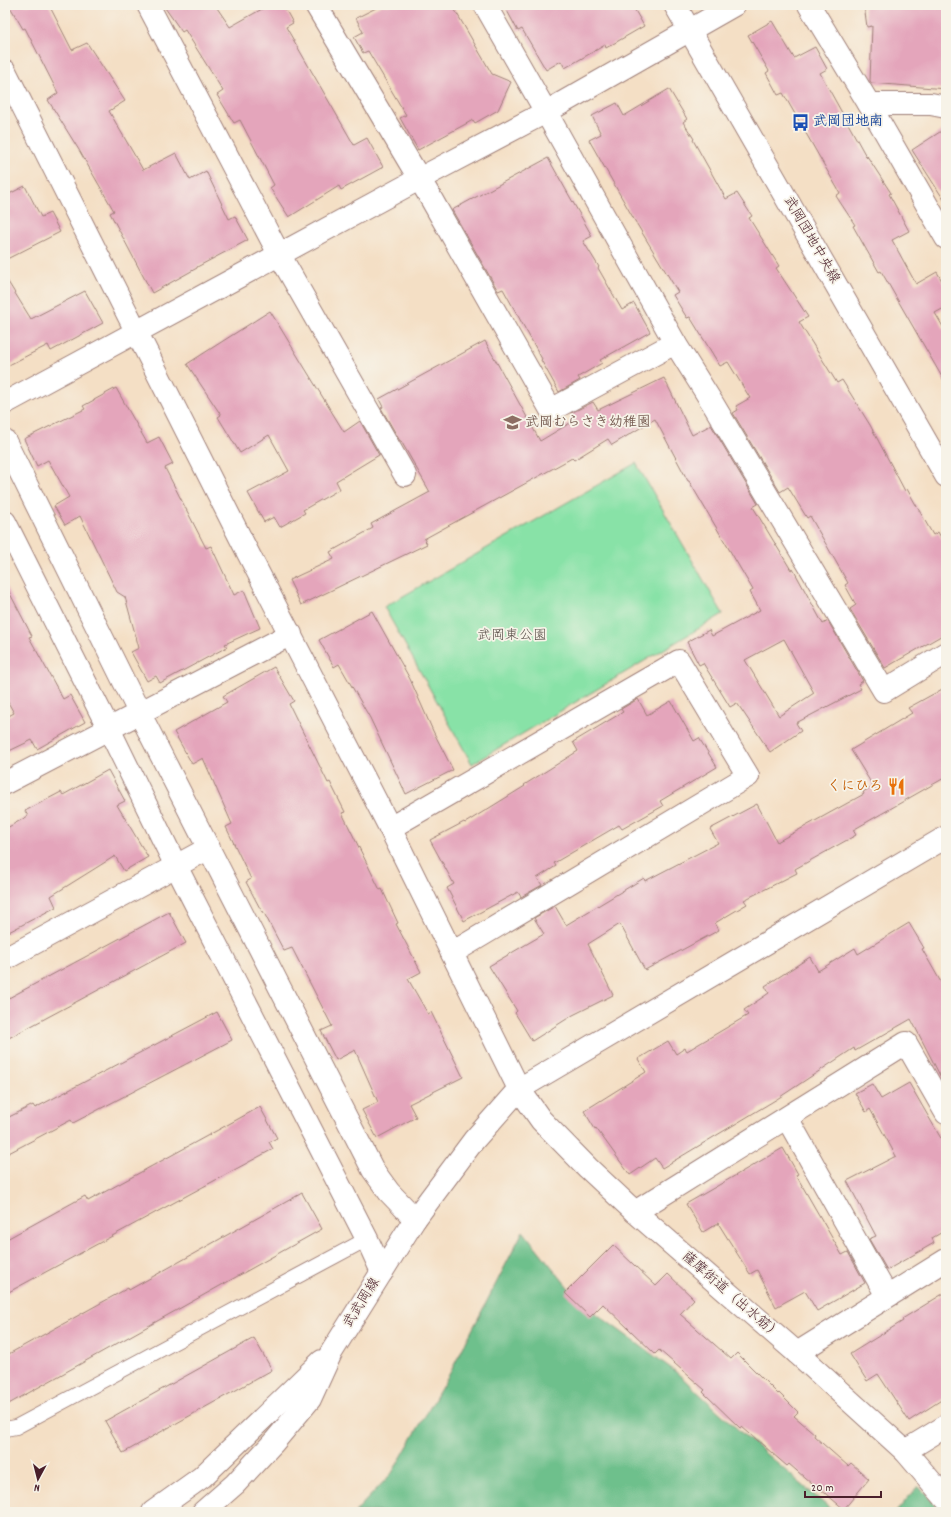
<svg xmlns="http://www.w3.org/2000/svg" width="951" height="1517" viewBox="0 0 951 1517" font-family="Dekko,'Klee One',sans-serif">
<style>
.green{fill:#88e2a7;stroke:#698069}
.forest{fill:#6ec08c;stroke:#5c705c}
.building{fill:#e4a5bb;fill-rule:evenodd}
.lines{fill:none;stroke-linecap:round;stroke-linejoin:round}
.service-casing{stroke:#9f7f78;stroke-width:16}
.minor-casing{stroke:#9f7f78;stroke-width:24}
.tertiary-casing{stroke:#9f7f78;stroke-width:24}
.service{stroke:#fff;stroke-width:14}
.minor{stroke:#fff;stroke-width:22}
.tertiary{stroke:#fff;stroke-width:22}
.labels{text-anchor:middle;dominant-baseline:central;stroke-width:3.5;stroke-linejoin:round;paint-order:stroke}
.transit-label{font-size:14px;font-weight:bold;fill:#164399;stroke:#f7f3e8;text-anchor:start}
.street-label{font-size:14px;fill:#4a1f2b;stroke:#f7f3e8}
.education-label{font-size:14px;font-weight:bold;fill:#785e54;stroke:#f7f3e8;text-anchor:start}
.park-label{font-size:14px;fill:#5a504a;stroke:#f7f3e8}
.food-label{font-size:14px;font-weight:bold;fill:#c56008;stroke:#f7f3e8;text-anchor:end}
</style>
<rect width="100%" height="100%" fill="#f7f3e8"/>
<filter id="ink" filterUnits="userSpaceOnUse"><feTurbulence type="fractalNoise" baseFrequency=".025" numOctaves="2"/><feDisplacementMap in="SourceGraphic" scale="8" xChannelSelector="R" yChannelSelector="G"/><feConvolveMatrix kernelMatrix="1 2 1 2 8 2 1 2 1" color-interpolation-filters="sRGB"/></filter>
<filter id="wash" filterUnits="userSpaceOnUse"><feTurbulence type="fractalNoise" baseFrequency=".012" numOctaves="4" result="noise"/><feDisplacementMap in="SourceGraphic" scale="16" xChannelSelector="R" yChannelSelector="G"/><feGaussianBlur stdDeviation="0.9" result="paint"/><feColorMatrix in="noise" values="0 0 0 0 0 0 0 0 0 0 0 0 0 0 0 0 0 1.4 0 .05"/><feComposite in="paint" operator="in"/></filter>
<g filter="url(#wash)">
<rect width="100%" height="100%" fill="#f4dfc5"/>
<path class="green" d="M636,463L723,614L472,764L384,607Z"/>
<g class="forest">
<path d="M523,1231L579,1301L675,1371L745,1436L834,1512H355L392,1473L450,1373Z"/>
<path d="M918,1486L942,1512H896Z"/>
</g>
<g id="blocks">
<g class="building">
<path d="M9,5H49L72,50L87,43L125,101L109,111L143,170L176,153L190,180L206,171L229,219L235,216L248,240L197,267V268L152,293L110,213L114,211L79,150L48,100L58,93L25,28L23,29Z"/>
<path d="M163,5H215L230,27L269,5H283L293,23L286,27L354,145L367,138L383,167L341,190L339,186L289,217L270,188L274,185L240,120L234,123L217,95L223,91L185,30L182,32Z"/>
<path d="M382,5H452L492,74L511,82L498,110L475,123L473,120L418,150L400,118L406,115L368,51L363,53L354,37L363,32L356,18Z"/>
<path d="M504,5H632L644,26L606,48L605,45L565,68L561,61L546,70L522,29L518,31Z"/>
<path d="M864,5H946V89L871,83L870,81L872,26L867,27Z"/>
<path d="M772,21L794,58L815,47L827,69L820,73L867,158V156L891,193L889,194L909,231L892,240L916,284L937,272L946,288V307L935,313L946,332V384L881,271L879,272L853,226L855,225L836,196L840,193L783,93L778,95L766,73L769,71L748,35Z"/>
<path d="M669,89L687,119L683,122L694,139L693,140L726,199L737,193L752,216L749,218L779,266L776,268L808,317L799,322L837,383L842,380L870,425L905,491L907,489L933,535L938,532L946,546V633L885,668L850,609L856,605L845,585L848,583L810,516L807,518L788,487L780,492L733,413L738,410L736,406L750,398L728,362L720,366L690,317L687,318L673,295L678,292L635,221L589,140L601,134L592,116L617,103L624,116Z"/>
<path d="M946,128V203L912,150Z"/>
<path d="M548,158L592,236L583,241L599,267L598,268L622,310L634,303L650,332L600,360L602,363L578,377L580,380L559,392L541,360L542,359L503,289L498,291L452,210Z"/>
<path d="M25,186L41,217L50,213L60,232L5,260V196Z"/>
<path d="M5,277L31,319L85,291L103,323L51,351L48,345L5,367Z"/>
<path d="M270,311L344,432L360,421L379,455L336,481L340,489L303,510L305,513L280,527L274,517L264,522L248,493L289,471L269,435L240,453L218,417L221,415L187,364Z"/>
<path d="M485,341L540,441L575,420L571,413L593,402L598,410L664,378L692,435L711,425L758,504L753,507L791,570L793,569L823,624L828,621L863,681L858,684L861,689L796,723L801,731L770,752L737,703L730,707L703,663L699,665L687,642L709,630L712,636L760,610L750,592L753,590L689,481H688L655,419L612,445L608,439L574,460L572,458L424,539L427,544L301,605L289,580L334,559L330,552L373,528L371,524L430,492L401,441H400L381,408L383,407L379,399ZM784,639L814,693L779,716L745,660Z"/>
<path d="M116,388L147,443L159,437L173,464L165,468L206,548L211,546L234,595L244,590L260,628L225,644L227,647L160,683L156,676L147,681L131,652L139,648L125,597L117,592L80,516L65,525L54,506L69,497L48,460L37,466L24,439L85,409L83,406Z"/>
<path d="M5,584L32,636L29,637L63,699L70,695L85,722L37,749L32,740L5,753V718L14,713L5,697Z"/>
<path d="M372,611L410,679L433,731L453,770L406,794L370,718L339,664L334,667L319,640Z"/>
<path d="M274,667L294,701L289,704L328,783L330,782L345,812L342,813L380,890L382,889L398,923L396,924L421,972L408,979L428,1014L431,1012L463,1077L409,1104L416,1117L377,1138L362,1110L378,1102L355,1050L336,1060L321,1031L332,1026L292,948L284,951L263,911L262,912L246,882L251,879L226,827L232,824L203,758L192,764L174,732L227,702L223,696Z"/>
<path d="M946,687V777L853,830L856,835L795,869L797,873L744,900L747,904L715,923L719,930L645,970L620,924L588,944L613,995L573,1015L532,1041L515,1013L517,1011L489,966L544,934L534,918L555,906L566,925L644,878L645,881L718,843L710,829L757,804L777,842L864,794L863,792L873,786L851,750L912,713L908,708Z"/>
<path d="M638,699L647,715L671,701L694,741L699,738L717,767L660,801L663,806L622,829L619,825L554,863L556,866L537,878L542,885L521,897L518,892L464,921L447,888L454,884L430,840L464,822L465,823L525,786L524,785L578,751L573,742L623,712L621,709Z"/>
<path d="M108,770L125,801L117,805L148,857L124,871L115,856L51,896L56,907L5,934V829L28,816L25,811L61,792L63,795Z"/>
<path d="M169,912L186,943L5,1040V1000Z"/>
<path d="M909,923L924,948L922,949L946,991V1087L911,1019L855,1051L854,1048L777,1099L662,1168L655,1158L630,1175L596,1128L595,1129L584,1111L646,1072L638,1059L668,1041L676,1054L685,1048L687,1051L748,1015L744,1010L769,993L765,986L810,957L818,971L855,948L858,954Z"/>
<path d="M217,1012L232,1040L73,1123L71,1120L5,1155V1119L33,1105L35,1108Z"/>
<path d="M909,1083L946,1147V1230L932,1238L934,1243L887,1270L869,1239L876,1236L847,1181L896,1156L870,1109L866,1112L855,1093L872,1084L881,1099Z"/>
<path d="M260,1107L277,1138L269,1142L273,1149L5,1294V1240L85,1196L88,1201Z"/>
<path d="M783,1148L798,1174L796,1175L842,1255L848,1252L865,1283L817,1311L805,1291L776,1307L757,1270L750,1274L718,1223L703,1232L686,1204Z"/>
<path d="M302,1193L322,1229L5,1406V1356L128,1288L129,1290Z"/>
<path d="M613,1245L656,1286L668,1274L694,1299L680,1314L731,1359L737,1353L778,1394L779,1393L798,1412L794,1416L815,1434L814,1436L848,1466L851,1463L869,1479L844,1509L820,1489L819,1490L789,1464L787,1466L742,1427L740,1428L703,1392L705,1390L659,1350L655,1354L603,1304L590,1317L565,1293Z"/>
<path d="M946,1292V1397L909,1421L878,1374L867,1381L850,1354L903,1321L902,1319Z"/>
<path d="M254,1338L272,1370L123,1453L105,1421Z"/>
</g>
</g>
</g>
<g filter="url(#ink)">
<use href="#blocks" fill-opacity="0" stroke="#9f7f78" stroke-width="1"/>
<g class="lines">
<defs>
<path id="service" d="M5,1429L16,1427L367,1239"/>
<g id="minor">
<path d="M148,5L279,254L405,475"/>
<path d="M316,5L429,195L551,410L675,343"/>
<path d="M485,5L546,112L675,343L713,404L884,691L946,653"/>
<path d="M809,5L869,104L946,238"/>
<path d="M869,104H931L946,107"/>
<path d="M5,441L139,712L373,1170L389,1192L415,1219"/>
<path d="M5,522L109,729L176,866L367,1239L382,1272"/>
<path d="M5,783L291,634"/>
<path d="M390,828L679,661L748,776L452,953"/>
<path d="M5,959L209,848"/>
<path d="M787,1118L887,1296"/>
<path d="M635,1212L906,1043L946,1113"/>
<path d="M797,1353L946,1260"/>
<path d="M905,1451L946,1426"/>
</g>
<g id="tertiary">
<path d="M675,5L946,476"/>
<path d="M5,71L248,553L390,828L519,1089L541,1120L588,1168L635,1212L797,1353L905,1451L946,1499"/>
<path d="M5,403L419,179L546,112L734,5"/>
<path d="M153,1512L202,1477L322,1361"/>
<path d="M203,1512L235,1484L274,1442L310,1399L331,1353L415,1219L474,1140L519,1089L946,837"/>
</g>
</defs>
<use href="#service" class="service-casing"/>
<use href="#minor" class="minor-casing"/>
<use href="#tertiary" class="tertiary-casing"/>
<use href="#service" class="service"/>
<use href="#minor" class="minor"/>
<use href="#tertiary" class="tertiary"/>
</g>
</g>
<defs>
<symbol id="bus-bare" viewBox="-9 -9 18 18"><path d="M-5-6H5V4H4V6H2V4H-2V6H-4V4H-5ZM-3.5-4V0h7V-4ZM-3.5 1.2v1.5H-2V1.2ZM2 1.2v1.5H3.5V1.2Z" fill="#1a4fb4" stroke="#f7f3e8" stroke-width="2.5" paint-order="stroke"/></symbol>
<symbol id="school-bare" viewBox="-9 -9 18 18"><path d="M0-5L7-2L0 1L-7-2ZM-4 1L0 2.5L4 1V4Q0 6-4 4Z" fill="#8d6e63" stroke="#f7f3e8" stroke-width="2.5" paint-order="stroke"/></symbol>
<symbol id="restaurant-bare" viewBox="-9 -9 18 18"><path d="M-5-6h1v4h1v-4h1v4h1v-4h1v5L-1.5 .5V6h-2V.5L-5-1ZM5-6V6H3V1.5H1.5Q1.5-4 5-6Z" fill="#e8710a" stroke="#f7f3e8" stroke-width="2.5" paint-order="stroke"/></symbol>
</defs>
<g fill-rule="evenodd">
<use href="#bus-bare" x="788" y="110" width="25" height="25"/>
<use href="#school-bare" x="500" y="410" width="25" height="25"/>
<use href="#restaurant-bare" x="884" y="774" width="25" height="25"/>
</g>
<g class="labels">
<g class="transit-label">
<text x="813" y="122">武岡団地南</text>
</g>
<g class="street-label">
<text transform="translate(811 240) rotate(60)">武岡団地中央線</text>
<text transform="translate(731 1296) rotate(41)">薩摩街道（出水筋）</text>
<text transform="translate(362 1303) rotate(-58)">武武岡線</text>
</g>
<g class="education-label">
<text x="525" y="423">武岡むらさき幼稚園</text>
</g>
<g class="park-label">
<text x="512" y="636">武岡東公園</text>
</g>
<g class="food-label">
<text x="883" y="787">くにひろ</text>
</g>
</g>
<rect width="951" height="1517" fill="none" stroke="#f7f3e8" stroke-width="20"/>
<g transform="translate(38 1479) rotate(187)" stroke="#f7f3e8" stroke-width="3" paint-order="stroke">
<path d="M0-3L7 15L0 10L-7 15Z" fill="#4a1f2b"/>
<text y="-6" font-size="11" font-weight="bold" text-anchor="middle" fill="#4a1f2b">N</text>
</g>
<path d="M805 1491v6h76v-6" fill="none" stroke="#4a1f2b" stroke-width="2"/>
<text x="811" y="1491" font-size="12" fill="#4a1f2b" stroke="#f7f3e8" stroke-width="3" paint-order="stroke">20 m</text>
</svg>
